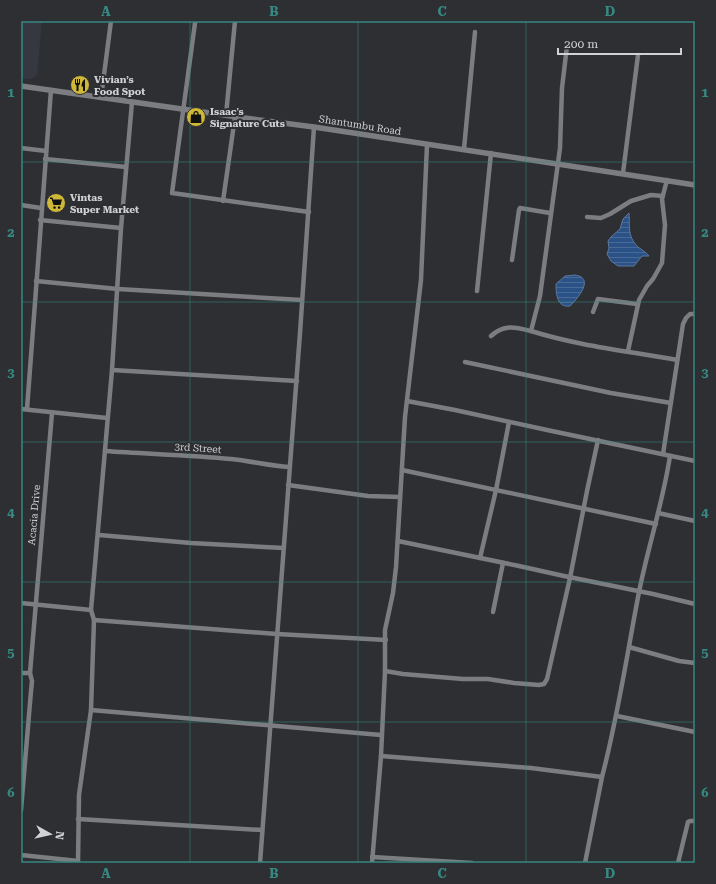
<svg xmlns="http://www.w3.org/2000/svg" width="716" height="884" viewBox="0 0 716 884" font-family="'Roboto Serif',serif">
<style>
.built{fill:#363841}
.water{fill:url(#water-rules);stroke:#5d789e}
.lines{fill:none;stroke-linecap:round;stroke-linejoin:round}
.minor{stroke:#7c7d81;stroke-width:4.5}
.tertiary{stroke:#7c7d81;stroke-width:5.5}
.grid{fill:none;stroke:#368882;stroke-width:1;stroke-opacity:0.55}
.labels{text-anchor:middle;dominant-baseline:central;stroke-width:4;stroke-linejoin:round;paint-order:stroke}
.poi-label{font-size:10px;font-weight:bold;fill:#d1d2d4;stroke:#2e2f32;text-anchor:start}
.street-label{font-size:10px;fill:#d1d2d4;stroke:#2e2f32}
.neatline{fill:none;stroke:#368882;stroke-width:1.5}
.grid-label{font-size:13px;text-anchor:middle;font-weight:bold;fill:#368882}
</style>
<defs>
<pattern id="water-rules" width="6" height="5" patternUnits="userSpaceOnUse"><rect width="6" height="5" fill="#2b5287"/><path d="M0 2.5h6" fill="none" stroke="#496a97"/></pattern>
</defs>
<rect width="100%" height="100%" fill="#2e2f32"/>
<path class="built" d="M21,21H42L37,75L31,79L21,78Z"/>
<g class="water">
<path d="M629,213C630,227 627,236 638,247C642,250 646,252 649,256H642L634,266H618L611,261L607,254L609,248L608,241L611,237L620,229L623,219Z"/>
<path d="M575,275C595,278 578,298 570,306C557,308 556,294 556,284L565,276Z"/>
</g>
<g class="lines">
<g class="minor">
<path d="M195,23L172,193L309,212"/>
<path d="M101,98L111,21"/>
<path d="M132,102L121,228L112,370L91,610L94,620L91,710L381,735"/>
<path d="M226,115L235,21"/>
<path d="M21,148L46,151"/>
<path d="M464,149L475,32"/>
<path d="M45,159L126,167"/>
<path d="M623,173L638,55"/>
<path d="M223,201L235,117"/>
<path d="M21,205L41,208"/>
<path d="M587,217L601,218L610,214L631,201L651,195L663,196"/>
<path d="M40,220L121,228"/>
<path d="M512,260L519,210L520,208L550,213"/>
<path d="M36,281L118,289L302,300"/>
<path d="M477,291L491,153"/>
<path d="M593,312L598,299L637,304"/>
<path d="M531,331C579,346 628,351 677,360"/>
<path d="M491,336C504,324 515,327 531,331L540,296L560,148L562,88L567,46"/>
<path d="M628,351L639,300L647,286L653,279L662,263L665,225L662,199L667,180"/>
<path d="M465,362L611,393L671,403"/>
<path d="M112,370L297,381"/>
<path d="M407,401L455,410L547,430L695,461"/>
<path d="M21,409L107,418"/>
<path d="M27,409L51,90"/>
<path d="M105,451C147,454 189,455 231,459C251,461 270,466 289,467"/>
<path d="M663,454L683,324L686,318L690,314H695"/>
<path d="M402,470L656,524"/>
<path d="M288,485L368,496L400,497"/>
<path d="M658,513L695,521"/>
<path d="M99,535L191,543L284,548"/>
<path d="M398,541L519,566L564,576L653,594L695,604"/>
<path d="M480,558L496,490L509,422"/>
<path d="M21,603L91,610"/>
<path d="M493,612L503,563"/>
<path d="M94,620L277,634L386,640"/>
<path d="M629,647L679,661L695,663"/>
<path d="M385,671L403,674L463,679H488L514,683L539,685L544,684L547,679L570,578L587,491L598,440"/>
<path d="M21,673H30"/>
<path d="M617,716L695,732"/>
<path d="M381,756L531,768L602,777C618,716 627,654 639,592C648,547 663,502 670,456"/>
<path d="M21,810L31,691L32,681L30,673L52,413"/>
<path d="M78,819L262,830"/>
<path d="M21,855L78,861"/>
<path d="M372,857L472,863"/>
<path d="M78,863L79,795L91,710"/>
<path d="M260,863L300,333L314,127"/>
<path d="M372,863L381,756L385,671V630L393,593L396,567L405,417L421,280L427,145"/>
<path d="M585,863L602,777"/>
<path d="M678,863L688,822L690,821H695"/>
</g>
<path class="tertiary" d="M21,86L252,119L314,127L695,185"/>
</g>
<path class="grid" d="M190,21V863M358,21V863M526,21V863M21,162H695M21,302H695M21,442H695M21,582H695M21,722H695"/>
<defs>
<symbol id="restaurant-disc" viewBox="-11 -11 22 22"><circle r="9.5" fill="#cfb837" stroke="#2e2f32"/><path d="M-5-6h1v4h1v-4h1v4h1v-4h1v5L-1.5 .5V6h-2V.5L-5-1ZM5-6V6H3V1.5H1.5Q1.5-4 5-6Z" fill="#111"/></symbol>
<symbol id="shop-disc" viewBox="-11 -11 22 22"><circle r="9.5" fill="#cfb837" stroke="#2e2f32"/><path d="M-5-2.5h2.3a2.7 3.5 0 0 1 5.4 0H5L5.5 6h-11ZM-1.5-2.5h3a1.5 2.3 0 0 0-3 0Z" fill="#111"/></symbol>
<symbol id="supermarket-disc" viewBox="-11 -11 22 22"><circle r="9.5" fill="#cfb837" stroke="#2e2f32"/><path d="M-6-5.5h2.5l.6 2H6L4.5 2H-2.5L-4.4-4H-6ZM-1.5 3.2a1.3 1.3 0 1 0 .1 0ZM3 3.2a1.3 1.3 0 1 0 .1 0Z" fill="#111"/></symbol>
</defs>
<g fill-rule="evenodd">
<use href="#restaurant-disc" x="69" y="74" width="22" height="22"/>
<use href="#shop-disc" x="185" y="106" width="22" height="22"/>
<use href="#supermarket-disc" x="45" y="192" width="22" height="22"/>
</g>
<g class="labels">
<g class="poi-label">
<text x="94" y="79">Vivian’s<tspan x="94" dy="12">Food Spot</tspan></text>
<text x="210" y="111">Isaac's<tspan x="210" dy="12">Signature Cuts</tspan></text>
<text x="70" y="197">Vintas<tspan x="70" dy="12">Super Market</tspan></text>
</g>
<g class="street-label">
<text transform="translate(360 125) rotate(9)">Shantumbu Road</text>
<text transform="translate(198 448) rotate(4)">3rd Street</text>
<text transform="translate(34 515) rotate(-85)">Acacia Drive</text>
</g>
</g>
<rect width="716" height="884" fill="none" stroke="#2e2f32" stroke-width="44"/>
<g transform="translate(50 834) rotate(98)" stroke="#2e2f32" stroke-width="3" paint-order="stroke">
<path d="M0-3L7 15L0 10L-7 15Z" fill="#d1d2d4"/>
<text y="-6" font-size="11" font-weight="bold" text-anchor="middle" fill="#d1d2d4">N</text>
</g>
<path d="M558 48v6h123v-6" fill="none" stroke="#d1d2d4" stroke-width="2"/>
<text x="564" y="48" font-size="12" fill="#d1d2d4" stroke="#2e2f32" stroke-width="3" paint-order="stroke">200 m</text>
<rect x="22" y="22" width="672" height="840" class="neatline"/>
<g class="grid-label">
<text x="106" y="16">A</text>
<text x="274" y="16">B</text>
<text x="442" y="16">C</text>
<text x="610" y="16">D</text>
<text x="11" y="97">1</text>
<text x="705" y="97">1</text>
<text x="11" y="237">2</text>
<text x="705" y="237">2</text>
<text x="11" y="377">3</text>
<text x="705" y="377">3</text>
<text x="11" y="517">4</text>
<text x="705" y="517">4</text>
<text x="11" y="657">5</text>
<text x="705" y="657">5</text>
<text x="11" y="797">6</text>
<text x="705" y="797">6</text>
<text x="106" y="878">A</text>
<text x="274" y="878">B</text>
<text x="442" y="878">C</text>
<text x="610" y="878">D</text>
</g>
</svg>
